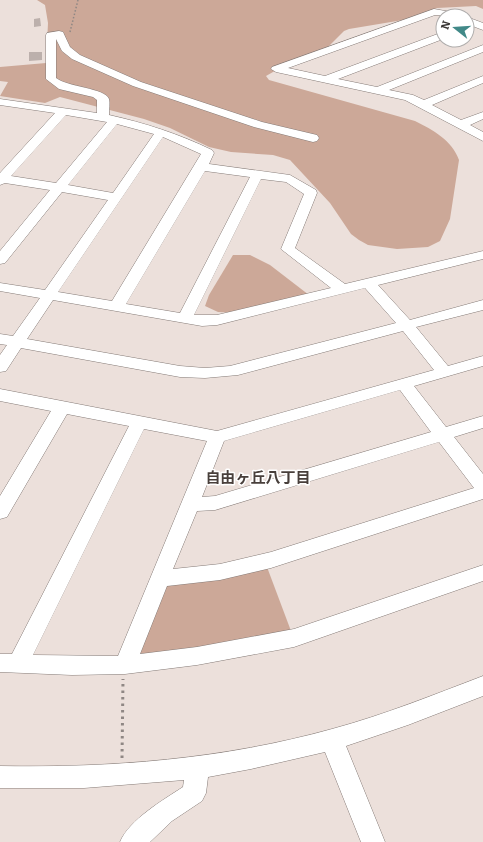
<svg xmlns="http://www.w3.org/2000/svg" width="483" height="842" viewBox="0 0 483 842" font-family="Bitter,'Noto Sans JP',serif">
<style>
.green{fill:#cca898}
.building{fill:#bcb0ac}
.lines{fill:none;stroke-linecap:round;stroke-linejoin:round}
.minor-casing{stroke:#857b77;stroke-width:1}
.path-far1{stroke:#8f8784;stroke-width:1.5;stroke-dasharray:1.5 2;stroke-linecap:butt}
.path{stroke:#8f8784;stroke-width:3;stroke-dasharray:2.5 4;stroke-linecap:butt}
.minor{fill:#fff;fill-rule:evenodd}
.labels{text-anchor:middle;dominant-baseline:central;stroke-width:3;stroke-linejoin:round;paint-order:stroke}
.neighbourhood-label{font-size:15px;font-weight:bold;fill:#483f3b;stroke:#fff}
</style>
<rect width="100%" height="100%" fill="#ece0db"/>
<g class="green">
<path d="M37,0H483V9L476,6L437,8L409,19L349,29L344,31L322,53L273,72L266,76L269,80L415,121C433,130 452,140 459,160L450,219L440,241L428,247L397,249L368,245L359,240L351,234L330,203L290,160L273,155L231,152L209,147L170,128L144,119L60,97L45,103L0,96L8,82L0,81V67L46,63L48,23L45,5Z"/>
<path d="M233,255H250L270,265L309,295L238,313L218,312L205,306L209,295Z"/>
<path d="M267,567L291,631L253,640L136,655L164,587L169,584Z"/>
</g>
<g class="building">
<path d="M40,18L41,26L34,27V19Z"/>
<path d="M29,52H42V60L29,61Z"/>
</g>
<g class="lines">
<defs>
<g id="minor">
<path d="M434,9L457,13L462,16L435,15L288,68L325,76L443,32V39L338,79L377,87L483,45V52L389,90L413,95L424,100L483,76V83L432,105L461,120L483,112V119L470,125L483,132V141L405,100L276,72L271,69L272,67Z"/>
<path d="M467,17L483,23V30L467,24Z"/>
<path d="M59,31L63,32L70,47L80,55L141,82L262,122L317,135L319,138L317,141L313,142L254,127L133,86L72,59L62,51L56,39V78C67,87 105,88 109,99C110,103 109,110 109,115C145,123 179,134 212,150L214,153L209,164L290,175L316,190L317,193L295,248L345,284L483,251V259L378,285L410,320L483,300V310L416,327L448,366L483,356V366L414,386L446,427L483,416V428L454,437L483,474V499L271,568L220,580L167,586L140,654L197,647L294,629L483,565V581L294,647L197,665L125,674L72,675L0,672V654H12L129,426L67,414L7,517L0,519V496L51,411L0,401V389L217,431L434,370L403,331L238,375L205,378L180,377L21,348L6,371L0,372V355L7,345L0,344V334L13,336L40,298L0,291V283L45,290L108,200L62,192L5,263L0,264V251L50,190L5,183L0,185V173L55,113L0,105V99L97,113V100L93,97L59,89L46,79V35L47,33ZM66,115L107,122L56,183L11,176ZM117,124L154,134L113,193L68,185ZM163,137L201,154L112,301L58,292ZM205,171L250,177L180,313L126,304ZM261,179L286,182L304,194L281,249L331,288L217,315H194ZM365,288L396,323L230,366L205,368L180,366L27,339L53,300L202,326L217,325ZM400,390L431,432L215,496L202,497L224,441ZM144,429L207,441L118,656L33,655ZM439,442L474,488L271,552L220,564L173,569L197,511L215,510Z"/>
<path d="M483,676V696L408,725L346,746L385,842H361L325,752L251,769L208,777L206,793L202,801L172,821L150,842H120C129,820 163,800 183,787L184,780L84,788H0V766C112,768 224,759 332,729C384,715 433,695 483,676Z"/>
</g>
</defs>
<use href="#minor" class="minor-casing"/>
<path class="path-far1" d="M70,32L78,0"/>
<path class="path" d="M122,758L123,679"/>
<use href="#minor" class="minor"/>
</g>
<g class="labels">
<g class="neighbourhood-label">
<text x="258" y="478">自由ヶ丘八丁目</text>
</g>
</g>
<g transform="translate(455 28) rotate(287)"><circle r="19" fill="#ffffff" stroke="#afadac"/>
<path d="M0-3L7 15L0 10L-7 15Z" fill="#418988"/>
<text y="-6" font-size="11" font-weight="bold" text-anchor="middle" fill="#363230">N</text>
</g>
</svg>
